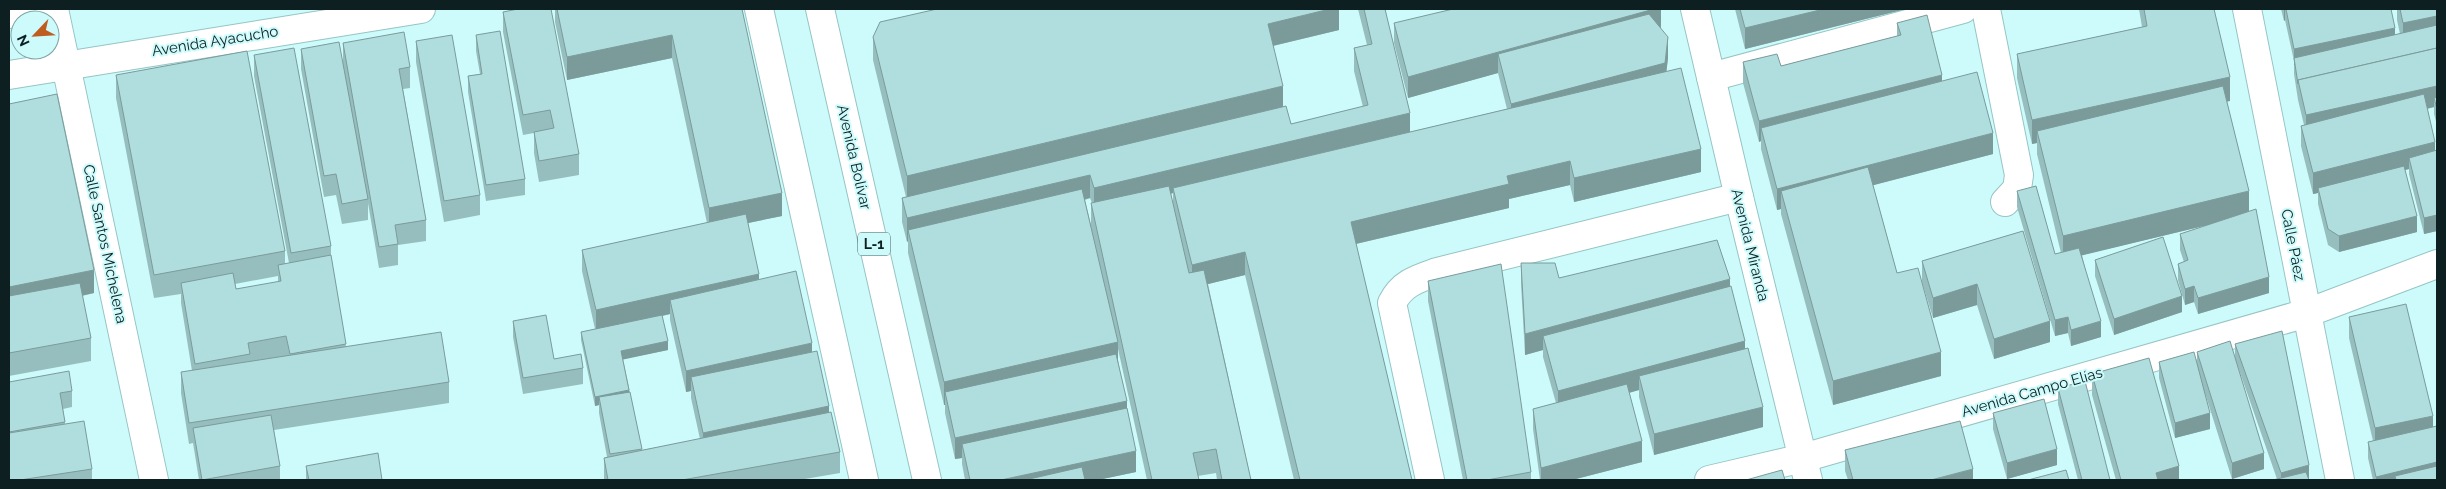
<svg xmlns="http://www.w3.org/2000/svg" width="2446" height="489" viewBox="0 0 2446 489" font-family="Raleway,sans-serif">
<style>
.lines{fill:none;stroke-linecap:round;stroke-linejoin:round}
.minor-casing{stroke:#97c4c4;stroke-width:30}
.major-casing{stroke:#97c4c4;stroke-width:30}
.minor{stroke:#fff;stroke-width:28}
.major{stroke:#fff;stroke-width:28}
.wall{fill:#97bebf;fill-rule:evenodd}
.shaded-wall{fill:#7b9b9b}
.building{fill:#b0ddde;stroke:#7b9b9b}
.labels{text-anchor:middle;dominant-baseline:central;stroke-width:4;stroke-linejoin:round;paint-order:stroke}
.shield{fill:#cdfbfc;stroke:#476162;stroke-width:1}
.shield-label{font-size:14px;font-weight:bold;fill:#0d1f20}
.street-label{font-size:15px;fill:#0d1f20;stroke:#cdfbfc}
</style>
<rect width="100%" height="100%" fill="#cdfbfc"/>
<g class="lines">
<defs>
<g id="minor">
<path d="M54,9L154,480"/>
<path d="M1695,9L1739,197L1808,480"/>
<path d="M1986,9L2019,175L2017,189L2005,202"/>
<path d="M2247,9L2340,480"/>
<path d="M9,14L39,9"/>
<path d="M9,75L421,9"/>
<path d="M1711,77L1963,9"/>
<path d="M1430,480L1392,303C1402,283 1417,279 1437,272L1739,197"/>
<path d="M1709,480L1803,458L2307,313L2437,264"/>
</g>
<g id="major">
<path d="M759,9L864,480"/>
<path d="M820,9L927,480"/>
</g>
</defs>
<use href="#minor" class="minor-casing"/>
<use href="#major" class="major-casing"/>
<use href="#minor" class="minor"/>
<use href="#major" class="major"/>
</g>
<g class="wall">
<path d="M555,9H742L782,216L748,223L759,279L812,352L840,452V473L799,480H604V458L607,457L599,413V405L595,406L581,340V332L595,329L582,271V250L707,223L672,58L567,80L555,22ZM670,314V320L686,392L691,391V398L700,439L642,450L623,359L668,350L662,316Z"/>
<path d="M932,9H1339V30L1273,46L1283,107L1291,124L1363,107L1354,71V48L1367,45L1358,9H1385L1410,132L1507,109L1498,73L1408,98L1394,43V23L1661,9L1660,28L1668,58L1666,72L1701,172L1574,202L1570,185L1509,199V208L1356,244L1412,480H1294L1245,275L1208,284L1251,480H1217L1216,473L1198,476L1199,480H1147L1118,349V360L1127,408L1136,472L1097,480H965L962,464V458L955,459L945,413V405H944L908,253V241L907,242L902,222V198L906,197L873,60V37L932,10ZM1173,193V205L1171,194ZM1090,198L1092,203H1091V225L1085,200Z"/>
<path d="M1735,9H1906L1745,49Z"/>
<path d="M2139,9H2214L2230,101H2227L2249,212L2269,293L2198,314L2194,302L2185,305L2178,280V264L2184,262L2180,250V234L2212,224L2082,255L2101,337L2071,346L2068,333L2055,336L2017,207V191L2055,254L2061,253L2037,154V143L2032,144L2017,78V54L2142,27Z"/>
<path d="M2281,9H2391L2395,35L2400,34L2397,20V9H2437V125L2434,114V107L2427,109L2435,151L2437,150V231L2424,234L2409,174V169L2405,170L2417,232L2339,252L2328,245L2318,204V193L2313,194L2301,146V126L2304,125L2298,100L2294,74V61L2285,20L2284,21Z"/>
<path d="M503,12L579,154V175L539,182L534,153V133L523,135L503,32Z"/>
<path d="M1897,23L1942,81L1993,154L1873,185L1897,273L1941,376L1833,405L1781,214V209L1777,210L1761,149V141L1759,142L1743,83V62L1781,66L1897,36Z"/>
<path d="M476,35L525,179V195L486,201L468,92V76L480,74L476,51Z"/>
<path d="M416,41L480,195V215L444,222L416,62Z"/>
<path d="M343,43L410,67V88L403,89L426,220V241L398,245V265L379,268L368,203V220L342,224L336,195L324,197L301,69V49L343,63Z"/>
<path d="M254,55L331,246V256L346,347L449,382V403L274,430L280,466V480H199L193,443L189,444L181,393V372L192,371L181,303V294L154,298L116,98V75L285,251V264L289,263L254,76ZM278,276V282L236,289L235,284Z"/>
<path d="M9,104L94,293L82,296L91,338V361L9,376Z"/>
<path d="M2023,231L2050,342L1994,359L1977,305L1933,318L1922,282V261Z"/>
<path d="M2095,260L2182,312L2114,335L2095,276Z"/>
<path d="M1521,263L1559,278L1730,287L1745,349L1763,427L1654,455L1639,397V390L1629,393L1642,462L1572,480H1540L1533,429V409L1556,403L1543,357V350L1525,355L1521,284Z"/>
<path d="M1428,281L1531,472V480H1463L1428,301Z"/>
<path d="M2349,317L2433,427L2437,480H2373L2368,458V442L2373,441L2349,338Z"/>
<path d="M513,321L554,359L583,368V384L523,394L513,337Z"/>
<path d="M2235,344L2309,480L2277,479L2236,361L2264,469L2232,479L2205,393L2210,429L2175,438L2159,378V362L2197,363V352L2235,360Z"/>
<path d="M2092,374L2179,480H2116L2092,395Z"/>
<path d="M9,382L72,391V407L63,409L65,424L92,469V480H9Z"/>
<path d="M2058,388L2110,480H2078L2058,404Z"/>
<path d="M1993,413L2057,465L2007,479L1993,429Z"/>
<path d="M1845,450L1973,480H1848L1845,471Z"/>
<path d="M306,466L382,480H306Z"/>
</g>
<g class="shaded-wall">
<path d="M1330,9H1339V30L1268,47V24Z"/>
<path d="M1654,9H1661V28L1503,71L1498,54V73L1408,98V77Z"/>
<path d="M1824,9H1906L1745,49V28Z"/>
<path d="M2284,9H2285V20L2284,21Z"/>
<path d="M2437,16V36L2403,44V23Z"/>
<path d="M2395,28V44L2294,65V49Z"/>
<path d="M672,35V58L567,80V57Z"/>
<path d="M1668,37V58L1665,84L1511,124V104Z"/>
<path d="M1942,75V95L1761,128V141L1759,142V121Z"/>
<path d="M2230,77V101L2040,142L2037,131V143L2032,144V120Z"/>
<path d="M1283,86V110L907,199V176Z"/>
<path d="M2437,86V106L2434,98V107L2306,136V115Z"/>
<path d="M1410,113V137L1173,188V193L1094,212V188Z"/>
<path d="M1993,133V154L1786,208L1781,191V209L1777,210V189Z"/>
<path d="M2435,142V162L2409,158V169L2319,192L2318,188V193L2313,194V173Z"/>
<path d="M1701,149V172L1574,202V178Z"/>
<path d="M1570,161V185L1509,199V208L1351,245V222L1507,176Z"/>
<path d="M1090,175V198L911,241L908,230V241L907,242V218Z"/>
<path d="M2249,191V215L2063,260V236Z"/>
<path d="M782,193V216L709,231V208Z"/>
<path d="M2437,215V231L2424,234V218Z"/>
<path d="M2417,216V232L2339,252V236Z"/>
<path d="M1245,252V275L1192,288V265Z"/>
<path d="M94,270V293L9,311V287Z"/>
<path d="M759,274V294L670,300V314L596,331V310Z"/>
<path d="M2269,277V293L2198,314V298Z"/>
<path d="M1730,279V300L1543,336V350L1525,355V334Z"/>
<path d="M1977,284V305L1933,318V298Z"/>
<path d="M2194,286V302L2185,305V289Z"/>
<path d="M2182,296V312L2114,335V319Z"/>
<path d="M2068,317V333L2055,336V320Z"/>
<path d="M2050,321V342L1994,359V339Z"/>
<path d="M2101,321V337L2071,346V330Z"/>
<path d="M668,341V350L621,360V351Z"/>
<path d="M1745,341V362L1639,376V390L1558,412V391Z"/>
<path d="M1118,342V365L945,392V405H944V382Z"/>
<path d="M812,343V363L691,377V391L686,392V371Z"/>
<path d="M1941,352V376L1833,405V381Z"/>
<path d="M629,390V399L599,397V405L595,406V397Z"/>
<path d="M1127,401V421L962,444V458L955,459V438Z"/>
<path d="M829,406V427L703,453V433Z"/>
<path d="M1763,407V427L1654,455V434Z"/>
<path d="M2210,413V429L2175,438V423Z"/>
<path d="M2433,416V436L2375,449V428Z"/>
<path d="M1642,441V462L1572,480H1541V468Z"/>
<path d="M2057,449V465L2007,479V463Z"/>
<path d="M1136,451V472L1098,480H1001Z"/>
<path d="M2264,453V469L2232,479V463Z"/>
<path d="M2437,462V478L2395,476V480H2376V477Z"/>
<path d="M2309,465V480H2281V473Z"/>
<path d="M2179,466V480H2156V473Z"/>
<path d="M1973,469V480H1931Z"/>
</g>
<g class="building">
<path d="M518,9H551L579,154L539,161L534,132L554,128L550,110L523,115L503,12Z"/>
<path d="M557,9H742L782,193L709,208L672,35L567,57Z"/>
<path d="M937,9H1330L1268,24L1283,86L907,176L873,37L880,22Z"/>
<path d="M1364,9H1385L1410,113L1094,188L1090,175L907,218L902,198L1286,106L1291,124L1368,105L1354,48L1372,44Z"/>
<path d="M1453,9H1654L1408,77L1394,23Z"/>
<path d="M1740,9H1824L1745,28Z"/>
<path d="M2144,9H2214L2230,77L2032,120L2017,54L2147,26Z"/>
<path d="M2286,9H2391L2395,28L2294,49Z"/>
<path d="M2400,9H2437V16L2403,23Z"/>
<path d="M1649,14L1668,37L1665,63L1511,104L1498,54Z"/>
<path d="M1927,15L1942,75L1759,121L1743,62L1777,54L1781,66L1901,35L1897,23Z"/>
<path d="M2437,25V48L2298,80V84L2294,58Z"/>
<path d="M500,31L525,179L486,185L468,76L482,74L476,35Z"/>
<path d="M404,32L410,67L399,69L426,220L395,225L398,244L379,247L343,43Z"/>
<path d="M452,35L480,195L444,201L416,41Z"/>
<path d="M339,42L368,199L342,204L336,174L324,176L301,49Z"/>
<path d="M294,48L331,246L291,253L254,55Z"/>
<path d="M2437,48V86L2306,115L2298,80Z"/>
<path d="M247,51L285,251L154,275L116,75Z"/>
<path d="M1681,68L1701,149L1574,178L1570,161L1507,176L1509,184L1351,222L1412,480H1300L1245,252L1192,265L1173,188Z"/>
<path d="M1977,72L1993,133L1777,189L1761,128Z"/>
<path d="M2223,86L2249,191L2063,236L2037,131Z"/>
<path d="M57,94L94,270L9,287V104Z"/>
<path d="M2424,94L2435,142L2313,173L2301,126Z"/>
<path d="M2437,97V109L2434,98Z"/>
<path d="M2437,150V215L2424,218L2409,158Z"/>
<path d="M2404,166L2417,216L2339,236L2328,229L2318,188Z"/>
<path d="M1868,167L1897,273L1918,268L1941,352L1833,381L1781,191Z"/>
<path d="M1169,186L1189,273L1204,270L1251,480H1222L1216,449L1193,453L1199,480H1152L1091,203Z"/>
<path d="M2036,186L2055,254L2079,248L2101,321L2071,330L2068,317L2055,320L2017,191Z"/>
<path d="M1082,189L1118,342L944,382L908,230Z"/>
<path d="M2256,209L2269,277L2198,298L2194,286L2185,289L2178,264L2188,260L2180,234Z"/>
<path d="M746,214L759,274L596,310L582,250Z"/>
<path d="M2023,231L2050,321L1994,339L1977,284L1933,298L1922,261Z"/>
<path d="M2163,237L2182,296L2114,319L2095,260Z"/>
<path d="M1717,240L1730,279L1525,334L1521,263H1555L1559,278Z"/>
<path d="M331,255L346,344L290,354L286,336L248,343L250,354L195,364L181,283L233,273L236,289L281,281L278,265Z"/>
<path d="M1501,264L1531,472L1487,480H1467L1428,281Z"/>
<path d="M796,271L812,343L686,371L670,300Z"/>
<path d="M80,283L91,338L9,353V296Z"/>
<path d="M1731,286L1745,341L1558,391L1543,336Z"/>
<path d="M2406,304L2433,416L2375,428L2349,317Z"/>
<path d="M546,315L554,359L581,354L583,368L523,378L513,321Z"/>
<path d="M662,315L668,341L621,351L629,390L595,397L581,332Z"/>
<path d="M2282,331L2309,465L2281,473L2235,344Z"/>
<path d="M441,332L449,382L189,423L181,372Z"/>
<path d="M2230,341L2264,453L2232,463L2197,352Z"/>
<path d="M1748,348L1763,407L1654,434L1639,376Z"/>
<path d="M817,351L829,406L703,433L691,377Z"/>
<path d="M2194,352L2210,413L2175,423L2159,362Z"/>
<path d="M1116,354L1127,401L955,438L945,392Z"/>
<path d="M2149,358L2179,466L2156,473L2158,480H2121L2092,374Z"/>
<path d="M69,371L72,391L60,393L65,422L9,432V382Z"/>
<path d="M2085,381L2110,480H2082L2058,388Z"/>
<path d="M1627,384L1642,441L1541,468L1533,409Z"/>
<path d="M630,392L642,449L610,454L599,397Z"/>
<path d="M2044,399L2057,449L2007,463L1993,413Z"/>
<path d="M1127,408L1136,451L1001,480H970L962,444Z"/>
<path d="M831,412L840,452L682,480H608L604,458Z"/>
<path d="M271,415L280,466L202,480L193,428Z"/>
<path d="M84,421L92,469L20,480H9V433Z"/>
<path d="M1960,421L1973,469L1931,480H1853L1845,450Z"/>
<path d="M2437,426V462L2376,477L2368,442Z"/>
<path d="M378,453L382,480H309L306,466Z"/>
<path d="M2437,466V480H2396L2395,476Z"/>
<path d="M1082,467L1085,480H1025Z"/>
<path d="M1782,470L1785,480H1746Z"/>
<path d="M2066,470L2069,480H2028Z"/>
<path d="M2306,472L2309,480H2273Z"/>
</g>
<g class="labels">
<rect class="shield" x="858" y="232.5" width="32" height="23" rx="4"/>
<g class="shield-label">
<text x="874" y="244">L-1</text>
</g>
<g class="street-label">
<text transform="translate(215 41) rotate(-9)">Avenida Ayacucho</text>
<text transform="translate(854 157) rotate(77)">Avenida Bolívar</text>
<text transform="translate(105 244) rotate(78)">Calle Santos Michelena</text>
<text transform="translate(1750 245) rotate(76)">Avenida Miranda</text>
<text transform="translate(2293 245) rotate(79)">Calle Páez</text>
<text transform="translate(2032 392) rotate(-16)">Avenida Campo Elías</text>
</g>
</g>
<rect width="2446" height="489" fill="none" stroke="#0d1f20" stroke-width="20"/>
<g transform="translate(35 35) rotate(245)"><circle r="24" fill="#cdfbfc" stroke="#80a3a4"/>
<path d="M0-4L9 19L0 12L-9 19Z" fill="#bf5d21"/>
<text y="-8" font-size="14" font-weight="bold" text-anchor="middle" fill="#0d1f20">N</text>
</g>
</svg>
